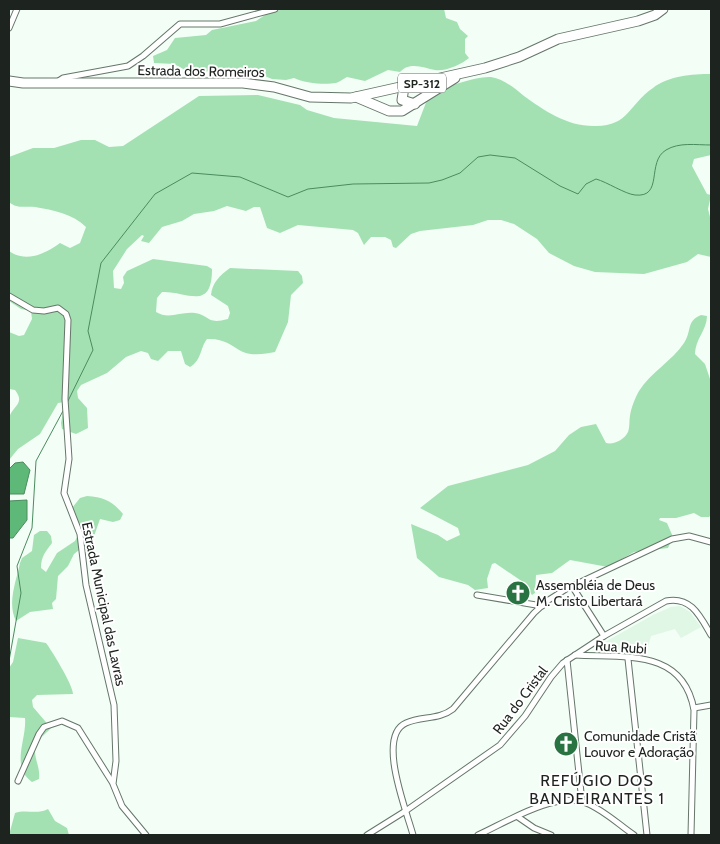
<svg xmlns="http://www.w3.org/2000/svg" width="720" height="844" viewBox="0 0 720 844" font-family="Cabin,sans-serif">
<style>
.built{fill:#dff7e4}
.green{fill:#a3e1b2}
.water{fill:#5eb979;stroke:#4a8c5e}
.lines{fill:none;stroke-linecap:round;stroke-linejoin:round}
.stream{stroke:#4a8c5e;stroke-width:1}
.street-casing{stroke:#66766a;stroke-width:7}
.primary-casing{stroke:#66766a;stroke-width:11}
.street{stroke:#fff;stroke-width:5}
.primary{stroke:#fff;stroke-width:9}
.labels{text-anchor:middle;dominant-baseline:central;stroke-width:4;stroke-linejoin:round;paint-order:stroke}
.shield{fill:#fff;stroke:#616562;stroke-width:1}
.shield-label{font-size:12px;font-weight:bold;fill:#1d231e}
.street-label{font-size:14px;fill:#1d231e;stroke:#fff}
.poi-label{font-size:14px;fill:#1d231e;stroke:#fff;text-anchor:start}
.quarter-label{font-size:16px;letter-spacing:1px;fill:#1d231e;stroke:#fff}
</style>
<rect width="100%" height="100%" fill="#f3fef6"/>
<path class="built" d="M680,606L690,612L701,627L681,638L675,629L651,636L646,655L596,652L598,646L653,615L671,607Z"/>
<g class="green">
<path d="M284,9H444L446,18L457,22L460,29L468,36L465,39V53L469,58C462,64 445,72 435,70C424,68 410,61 400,72L388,70L365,81L347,77C343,79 339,82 336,83C324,85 304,83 294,78L286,80L272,79L257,73L241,75L234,72L187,71L174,64L154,63L153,56L167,50L175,38L206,35L212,30L256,21L268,13Z"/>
<path d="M711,74V155L694,159L692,166L707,194L711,195L708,209L711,221V257L698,254L687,262L644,274L595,272L574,266L549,253L537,239L514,224L501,220H488L473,225L420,231L411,234L396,248L393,247L391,240L385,237H371L364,245L358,233L353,230L298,225L280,233L267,228L260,207H254L246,211L227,206L214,211L194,214L182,221L162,227L149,243L141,241L144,236L142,235L127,249L113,271L114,288L121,289L124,283L123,277L127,271L153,259L207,266L212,269C212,312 187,291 162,292L157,298L156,312C169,320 181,311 195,313C210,315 206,325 228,319L230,313L228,306L211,295C212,283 220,275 230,268L298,271L302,276L303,283L291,295L288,322L275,352C266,354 252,356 243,352C230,345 224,338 207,339C200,348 202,360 190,367L185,364L181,351H168L158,361L151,359L148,353L141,351L126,357L107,373L81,385L77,391L78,398L87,408L88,428L76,434L62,429L61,423L65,402L58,403L40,434L18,449L9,460C9,447 6,430 9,418C12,406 26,404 15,390L9,389V332L19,336L24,335L32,319L31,311L21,309L9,301V251C26,263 45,254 60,243L70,248L80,243L86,227C73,214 53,210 35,207C25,206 17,209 9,202V157L33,148H54L81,140H95L109,147L123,146L199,96L258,95L300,105L307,110L334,118L417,126L427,100L439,87C456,86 474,76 491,77C504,79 514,88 524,96C545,111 568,127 596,126C629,126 629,104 653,88C668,76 692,74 711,74Z"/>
<path d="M701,315L707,316C707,330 695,339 695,354L705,364L711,382V515L709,517H701L694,513L676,518H660L659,520L667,523L673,537L668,548L634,552L608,567L570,560L552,573L536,575L535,593L532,595L523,582L495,563L492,564L487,579L488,588L475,590L468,585L439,577L417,558L411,524L438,535L447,541L460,535L458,528L420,508L448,486L528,465L555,451L569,435L581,427L596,424L606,443C614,445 624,440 628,432C630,427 629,421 630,416C631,408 635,398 639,391C651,372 672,361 684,343C692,331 686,321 701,315Z"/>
<path d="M87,496C104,497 112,501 123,514L120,520L113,522L100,519L93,539L74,554L68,566L58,576L56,599L52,603L53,609L30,612L16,621C7,603 16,582 20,563L22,558L32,551L34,535L40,531H47L51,536L52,543C45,552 41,557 41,568L46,572L57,553L75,541L78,535L72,508L80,498Z"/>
<path d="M18,638L46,643C52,651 73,685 73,694L37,695L32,700L33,707L51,728C47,733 40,737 37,743C31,755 41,766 39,779L32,782C10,766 27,740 25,718L9,717V668L13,662Z"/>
<path d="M48,809L55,821L67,828L69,835H9L15,813C26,809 37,815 48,809Z"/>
</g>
<g class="water">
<path d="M23,462L30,470L24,494H9V469L15,463Z"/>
<path d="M27,500V520L13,538H9V501Z"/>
</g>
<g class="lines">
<g class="stream">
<path d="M67,403L93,350L88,331L101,263L155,194L192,173L240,177L288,197L308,189L353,184L429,183L442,180L460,173L478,157L490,155L515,158L560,186L578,194L586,184L596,179C607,182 625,194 635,195C664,198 646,162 666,150C679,142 696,145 711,145"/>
<path d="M9,661L21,593L17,566L32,528L36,461L63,411"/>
</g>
<defs>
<g id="street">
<path d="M9,28L17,9"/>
<path d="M57,82L63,78L128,66L143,56L180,24H220L275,9"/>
<path d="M9,296L33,310L44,311L58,308L66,314L68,320L65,399L69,459L64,493L80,534L86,585L114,705L116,761L113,784L122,806L146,835"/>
<path d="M572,586L604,636"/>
<path d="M477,595L542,606"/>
<path d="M575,655C624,658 683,648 694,710L691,835"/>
<path d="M628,659L647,835"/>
<path d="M567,660L582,802"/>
<path d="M694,708L711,705"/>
<path d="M18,781L39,734L44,727L62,721L78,728L112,782"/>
<path d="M518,817L534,828L551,835"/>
<path d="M367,835L407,810L500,745L525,716L551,677L563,663L604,636L666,601C691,596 700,616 711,635"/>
<path d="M413,835C407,812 376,736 406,723C422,716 439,720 453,709L534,613L547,601L566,589L672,539L689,536L711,542"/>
<path d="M478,835C507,822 555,791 586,803C604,810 619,825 634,835"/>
</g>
<g id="primary">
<path d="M9,81L23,83H243L274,87L310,97L351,98L485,68L519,57L558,39L638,21L655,15L663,9"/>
<path d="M404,87L402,100L415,104"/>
<path d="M356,97L389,111H402L455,78"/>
</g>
</defs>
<use href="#street" class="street-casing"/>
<use href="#primary" class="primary-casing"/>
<use href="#street" class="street"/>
<use href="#primary" class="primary"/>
</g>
<defs>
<symbol id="church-disc" viewBox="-11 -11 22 22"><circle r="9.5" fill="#287341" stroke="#fff"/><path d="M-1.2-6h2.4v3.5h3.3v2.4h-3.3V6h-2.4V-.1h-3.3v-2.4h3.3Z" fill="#fff"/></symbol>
</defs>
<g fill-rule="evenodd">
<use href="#church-disc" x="504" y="579" width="28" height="28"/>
<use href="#church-disc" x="552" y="730" width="28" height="28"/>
</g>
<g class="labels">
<rect class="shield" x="398" y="73.5" width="48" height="19" rx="4"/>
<g class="shield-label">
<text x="422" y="83">SP-312</text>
</g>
<g class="street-label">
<text transform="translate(201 71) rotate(1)">Estrada dos Romeiros</text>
<text transform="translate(104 604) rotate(78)">Estrada Municipal das Lavras</text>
<text transform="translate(621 647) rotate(4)">Rua Rubi</text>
<text transform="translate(520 700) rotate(-53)">Rua do Cristal</text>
</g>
<g class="poi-label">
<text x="536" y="585">Assembléia de Deus<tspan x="536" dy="16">M. Cristo Libertará</tspan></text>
<text x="584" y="736">Comunidade Cristã<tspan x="584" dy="16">Louvor e Adoração</tspan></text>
</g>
<g class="quarter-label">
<text x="597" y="780">REFÚGIO DOS<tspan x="597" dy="18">BANDEIRANTES 1</tspan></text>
</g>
</g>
<rect width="720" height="844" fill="none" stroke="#1d231e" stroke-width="20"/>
</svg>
